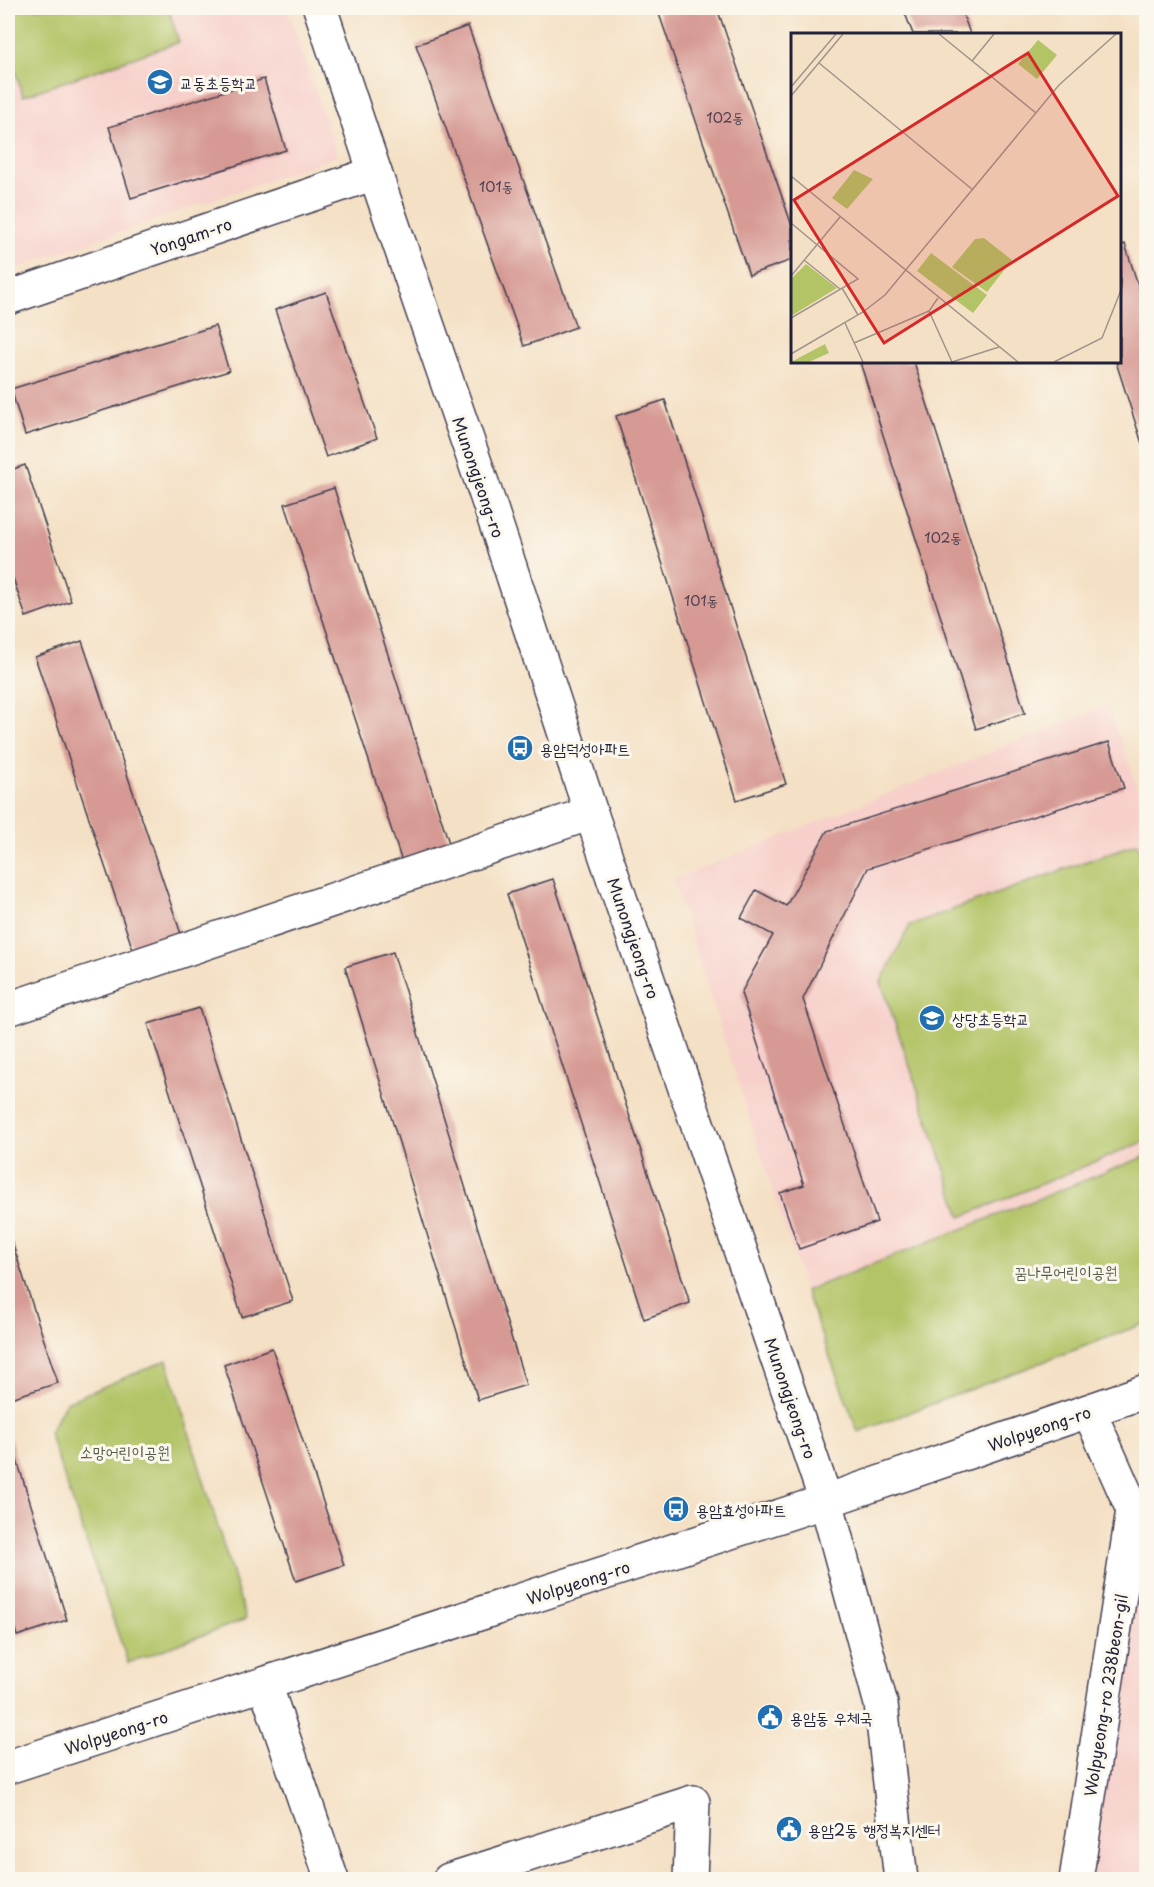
<svg xmlns="http://www.w3.org/2000/svg" width="1154" height="1887" viewBox="0 0 1154 1887" font-family="'Playpen Sans','Poor Story',sans-serif">
<style>
.built{fill:#f7d0cb}
.green{fill:#b3c467;stroke:#6a7351;stroke-width:1.5}
.building{fill:#d69993}
.lines{fill:none;stroke-linecap:round;stroke-linejoin:round}
.street-casing{stroke:#423e50;stroke-width:36}
.street{stroke:#fff;stroke-width:33}
.labels{text-anchor:middle;dominant-baseline:central;stroke-width:6;stroke-linejoin:round;paint-order:stroke}
.number-label{font-size:14px;fill:#4f4051}
.poi-label{font-size:16px;fill:#22223b;stroke:#fbf7ec;text-anchor:start}
.street-label{font-size:16px;fill:#22223b;stroke:#fbf7ec}
.park-label{font-size:16px;fill:#555b4a;stroke:#fbf7ec}
.inset-road{fill:none;stroke:#a0948d;stroke-width:1.5}
.view{fill:#d62828;fill-opacity:0.15;stroke:#d62828;stroke-width:3}
.inset-edge{fill:none;stroke:#22223b;stroke-width:3}
</style>
<rect width="100%" height="100%" fill="#fbf7ec"/>
<filter id="ink" filterUnits="userSpaceOnUse"><feTurbulence type="fractalNoise" baseFrequency=".0167" numOctaves="2"/><feDisplacementMap in="SourceGraphic" scale="12" xChannelSelector="R" yChannelSelector="G"/><feConvolveMatrix kernelMatrix="1 2 1 2 8 2 1 2 1" color-interpolation-filters="sRGB"/></filter>
<filter id="wash" filterUnits="userSpaceOnUse"><feTurbulence type="fractalNoise" baseFrequency=".008" numOctaves="4" result="noise"/><feDisplacementMap in="SourceGraphic" scale="24" xChannelSelector="R" yChannelSelector="G"/><feGaussianBlur stdDeviation="1.35" result="paint"/><feColorMatrix in="noise" values="0 0 0 0 0 0 0 0 0 0 0 0 0 0 0 0 0 1.4 0 .05"/><feComposite in="paint" operator="in"/></filter>
<g filter="url(#wash)">
<rect width="100%" height="100%" fill="#f4e0c4"/>
<g class="built">
<path d="M8,8H287L338,156L8,271Z"/>
<path d="M1108,705L1146,813V1156L805,1291L673,880Z"/>
<path d="M1146,1556V1879L1087,1880L1142,1558Z"/>
</g>
<g class="green">
<path d="M8,8H168L179,42L23,96L8,47Z"/>
<path d="M1137,843L1146,868V1141L961,1217L881,982L910,925Z"/>
<path d="M1146,1156V1323L858,1432L805,1291Z"/>
<path d="M167,1360L246,1619L128,1663L49,1433L66,1402Z"/>
</g>
<g id="blocks">
<g class="building">
<path d="M657,8H717L792,226V260L749,275Z"/>
<path d="M903,8H961L970,34H913Z"/>
<path d="M468,26L576,327L524,346L416,45Z"/>
<path d="M264,79L286,150L131,198L109,127Z"/>
<path d="M1125,244L1146,310V456L1116,362H1120V246Z"/>
<path d="M326,292L377,438L326,457L275,310Z"/>
<path d="M215,326L229,371L25,435L11,389Z"/>
<path d="M860,362H914L1025,713L976,729Z"/>
<path d="M665,400L786,784L737,800L616,416Z"/>
<path d="M25,465L71,601L26,617L8,563V471Z"/>
<path d="M334,488L450,846L402,862L285,504Z"/>
<path d="M82,641L181,934L133,950L35,657Z"/>
<path d="M1109,742L1124,788L868,868L803,999L877,1222L799,1249L780,1193L804,1185L741,993L773,935L741,918L756,890L786,906L827,831Z"/>
<path d="M553,879L690,1303L644,1319L507,894Z"/>
<path d="M393,952L526,1385L478,1400L345,967Z"/>
<path d="M199,1008L293,1301L242,1317L148,1024Z"/>
<path d="M8,1230L58,1383L8,1399Z"/>
<path d="M272,1348L344,1565L296,1581L224,1365Z"/>
<path d="M8,1438H10L67,1620L17,1636L8,1606Z"/>
</g>
</g>
</g>
<g filter="url(#ink)">
<use href="#blocks" fill-opacity="0" stroke="#423e50" stroke-width="1.5"/>
<g class="lines">
<defs>
<g id="street">
<path d="M320,8L375,173L491,509L591,813L826,1501L881,1704L901,1880"/>
<path d="M8,298L375,173"/>
<path d="M8,1009L591,813"/>
<path d="M1089,1411L1133,1510L1146,1512"/>
<path d="M265,1684L332,1880"/>
<path d="M8,1767L826,1501L1146,1391"/>
<path d="M449,1880L693,1802L690,1880"/>
<path d="M1076,1880L1133,1510"/>
</g>
</defs>
<use href="#street" class="street-casing"/>
<use href="#street" class="street"/>
</g>
</g>
<defs>
<symbol id="school-disc" viewBox="-11 -11 22 22"><circle r="9.5" fill="#1f6fb2" stroke="#fbf7ec"/><path d="M0-5L7-2L0 1L-7-2ZM-4 1L0 2.5L4 1V4Q0 6-4 4Z" fill="#fff"/></symbol>
<symbol id="bus-disc" viewBox="-11 -11 22 22"><circle r="9.5" fill="#1f6fb2" stroke="#fbf7ec"/><path d="M-5-6H5V4H4V6H2V4H-2V6H-4V4H-5ZM-3.5-4V0h7V-4ZM-3.5 1.2v1.5H-2V1.2ZM2 1.2v1.5H3.5V1.2Z" fill="#fff"/></symbol>
<symbol id="civic-disc" viewBox="-11 -11 22 22"><circle r="9.5" fill="#1f6fb2" stroke="#fbf7ec"/><path d="M-.6-6.5H3V-4.5H.6V-3L4-1V1h2V6H-6V1h2V-1L-.6-3ZM-1.2 2.5V6h2.4V2.5Z" fill="#fff"/></symbol>
</defs>
<g fill-rule="evenodd">
<use href="#school-disc" x="145" y="67" width="30" height="30"/>
<use href="#bus-disc" x="505" y="733" width="30" height="30"/>
<use href="#school-disc" x="917" y="1003" width="30" height="30"/>
<use href="#bus-disc" x="661" y="1494" width="30" height="30"/>
<use href="#civic-disc" x="755" y="1702" width="30" height="30"/>
<use href="#civic-disc" x="774" y="1814" width="30" height="30"/>
</g>
<g class="labels">
<g class="number-label">
<text x="725" y="117">102동</text>
<text x="496" y="186">101동</text>
<text x="943" y="537">102동</text>
<text x="701" y="600">101동</text>
</g>
<g class="poi-label">
<text x="180" y="82">교동초등학교</text>
<text x="540" y="748">용암덕성아파트</text>
<text x="952" y="1018">상당초등학교</text>
<text x="696" y="1509">용암효성아파트</text>
<text x="790" y="1717">용암동 우체국</text>
<text x="808" y="1829">용암2동 행정복지센터</text>
</g>
<g class="street-label">
<text transform="translate(191 236) rotate(-19)">Yongam-ro</text>
<text transform="translate(479 477) rotate(71)">Munongjeong-ro</text>
<text transform="translate(634 938) rotate(71)">Munongjeong-ro</text>
<text transform="translate(791 1398) rotate(71)">Munongjeong-ro</text>
<text transform="translate(1039 1428) rotate(-19)">Wolpyeong-ro</text>
<text transform="translate(578 1582) rotate(-18)">Wolpyeong-ro</text>
<text transform="translate(1105 1695) rotate(-81)">Wolpyeong-ro 238beon-gil</text>
<text transform="translate(116 1732) rotate(-18)">Wolpyeong-ro</text>
</g>
<g class="park-label">
<text x="1066" y="1271">꿈나무어린이공원</text>
<text x="125" y="1451">소망어린이공원</text>
</g>
</g>
<g transform="translate(791 33)">
<rect width="330" height="330" fill="#f4e0c4"/>
<path d="M247,7L266,22L246,46L227,31ZM63,137L82,146L56,176L41,165ZM193,205L221,227L196,259L161,234L184,206ZM140,220L196,262L182,280L126,238ZM15,231L46,255L0,283V246ZM34,311L38,320L18,329H0Z" fill="#b3c467"/>
<path class="inset-road" d="M148,1L245,80M181,28L203,1M28,30L182,157M0,54L45,1M0,63L52,1M0,143L227,329M0,190L67,246L0,285M13,227L49,256M0,243L49,184M51,255L67,282M147,265L138,278L161,329M54,290L72,329M63,310L138,278M0,321L72,279L94,262L268,52L325,1M161,329L208,314M263,329L311,305L330,257"/>
<path class="view" d="M237,20L327,163L93,310L3,167Z"/>
<rect width="330" height="330" class="inset-edge"/>
</g>
<rect width="1154" height="1887" fill="none" stroke="#fbf7ec" stroke-width="30"/>
</svg>
